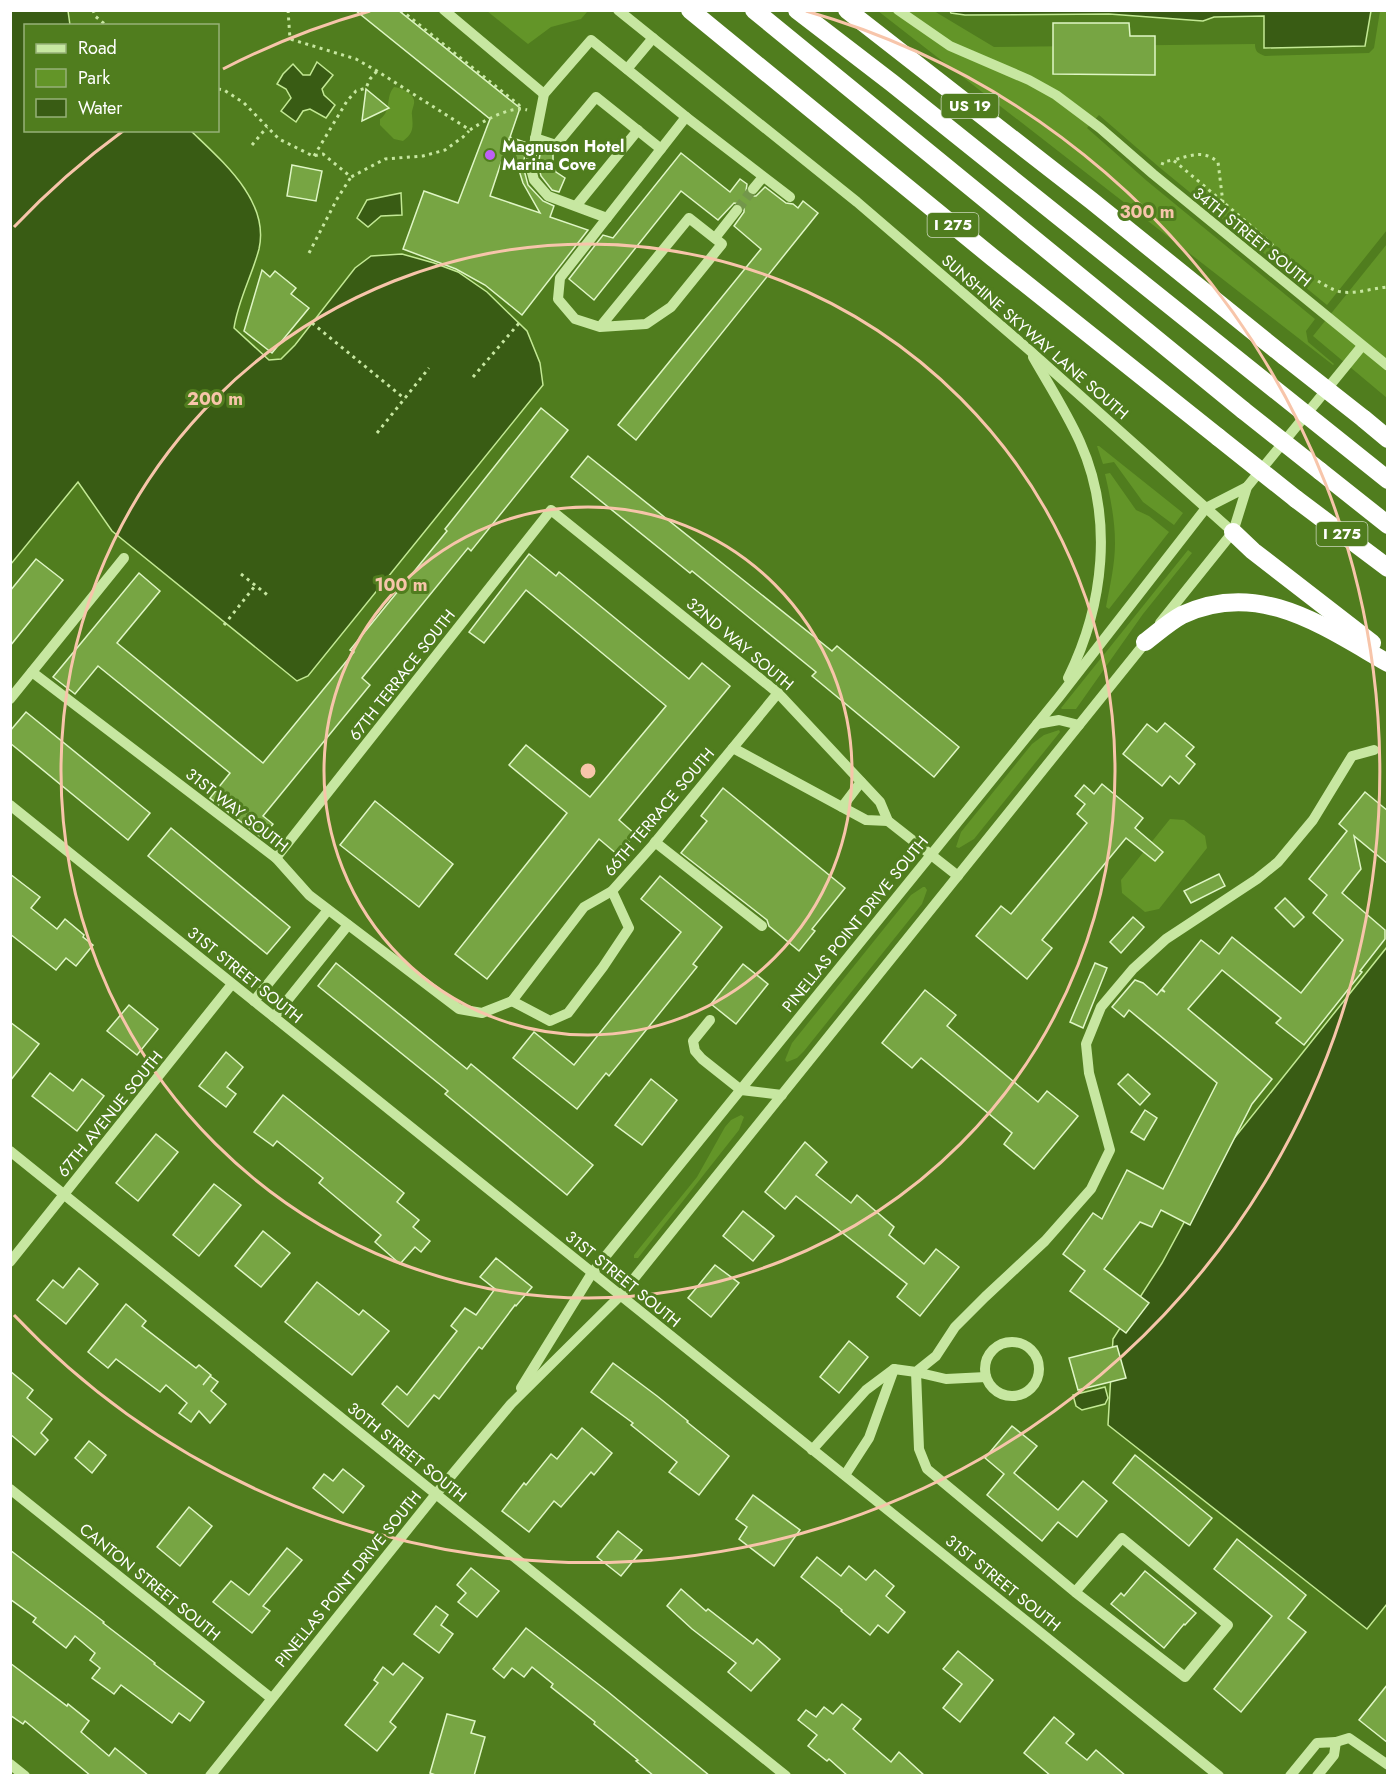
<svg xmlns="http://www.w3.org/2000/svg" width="1398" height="1786" viewBox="0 0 1398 1786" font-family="Jost,sans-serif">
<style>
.green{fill:#639528}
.water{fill:#395c14;stroke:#c3e994;stroke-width:1.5}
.building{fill:#77a543;stroke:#dff6c5;stroke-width:1.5;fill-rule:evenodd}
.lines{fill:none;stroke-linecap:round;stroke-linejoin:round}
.minor-tunnel{stroke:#73974b;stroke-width:10;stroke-dasharray:10 5;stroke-linecap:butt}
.path{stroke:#c7e7a1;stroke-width:3;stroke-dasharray:3 4.5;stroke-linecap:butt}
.minor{stroke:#c7e7a1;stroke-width:10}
.highway{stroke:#fff;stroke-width:18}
.highway-bridge{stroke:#fff;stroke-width:18}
.ring{fill:none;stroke:#f7c5aa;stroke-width:3}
.poi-dot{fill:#be60f6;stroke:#507d1e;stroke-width:2}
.labels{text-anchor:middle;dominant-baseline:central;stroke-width:6;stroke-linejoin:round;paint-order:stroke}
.shield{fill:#507d1e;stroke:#cad8bc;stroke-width:1.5}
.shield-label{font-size:15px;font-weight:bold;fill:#fff}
.poi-label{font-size:16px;font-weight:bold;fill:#fff;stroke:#507d1e;text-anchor:start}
.street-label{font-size:16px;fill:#fff;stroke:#507d1e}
.centre{fill:#f7c5aa;stroke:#507d1e;stroke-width:3}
.ring-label{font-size:18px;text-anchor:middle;font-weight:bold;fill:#f7c5aa;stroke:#507d1e;stroke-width:6;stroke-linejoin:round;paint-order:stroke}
</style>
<rect width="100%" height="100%" fill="#507d1e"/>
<g class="green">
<path d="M586,11L587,12L581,19L551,27L528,44L487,11Z"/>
<path d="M878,11H934L994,47L1255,44C1255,52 1258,53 1265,56L1369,53L1374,48L1380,11H1387V230L1327,305L1159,167L1099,115L1087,128L1147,181L1315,319L1306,331L1308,342L1334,364L1333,365Z"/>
<path d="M394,87C401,88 412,92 414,100C415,105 411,110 412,115C413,127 414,133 403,141L394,139L380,125V119C392,111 385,97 394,87Z"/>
<path d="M1387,244V398L1313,336Z"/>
<path d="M1099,446L1183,513L1174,525L1143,502L1114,462L1103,464L1097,446Z"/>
<path d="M1110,473L1136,510L1149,516L1169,532L1109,609L1106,607C1110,586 1115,564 1115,543C1115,519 1110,496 1105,474Z"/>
<path d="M1188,550L1192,553L1143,614L1076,709H1062L1061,708Z"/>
<path d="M1059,730L1060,732L974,839L959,848L956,847L961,832L1032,744L1044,735Z"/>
<path d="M1170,819L1184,820L1205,836L1207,848L1159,909L1145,912L1122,893L1121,880Z"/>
<path d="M923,887H925L927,890L922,904L804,1051L797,1058L787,1062L785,1060L792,1043L911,895Z"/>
<path d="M741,1115L744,1117L739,1130L638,1258H634V1255L697,1177L725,1127L731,1120Z"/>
</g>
<g class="water">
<path d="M11,10L68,11L70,25L26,26V130L191,131C222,161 270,201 259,249C252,276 238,300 234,328L269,360L281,359L295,345L355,268L371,256L402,254L434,263L458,272L487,292L527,331L540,363L543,385L308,676L297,681L112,531L78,482L11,564Z"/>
<path d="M950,11H1371L1365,46L1264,48V16L1214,17L1203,21L1109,14L965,15L951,13Z"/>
<path d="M317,62L333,75L322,89L324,95L335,105L326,118L310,109L303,111L296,122L281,111L291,98L286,89L277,84L283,74L293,64L303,75H310Z"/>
<path d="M401,193L402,215L381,216L368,227L357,218L367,200Z"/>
<path d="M1387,947V1604L1367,1629L1108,1425L1113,1339L1162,1263L1220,1156Z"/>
<path d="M1105,1387L1108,1398L1105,1404L1082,1410L1076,1406L1073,1395Z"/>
</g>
<g class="building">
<path d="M355,10H398L520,108L510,137L527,143L523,166L528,185L543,201L554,206L550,217L588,230L522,315L485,285L456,269L403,249L424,191L458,203L490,119ZM509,139L523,183L540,213L490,196Z"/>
<path d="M1053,23H1129L1130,36H1155V75L1053,74Z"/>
<path d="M366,89L389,108L362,121Z"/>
<path d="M541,149L553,153V167L556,172L565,178L559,192L552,190L541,176L538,165Z"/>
<path d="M681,153L730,192L740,179L747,184L746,191L751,196H756L765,187L786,203L793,204L798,208L803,201L818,213L636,440L618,425L761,249L734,226L744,212V208L741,204L734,203L718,220L681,191L594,300L569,279L603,235L613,238Z"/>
<path d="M292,165L322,171L316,201L287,196Z"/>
<path d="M262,270L270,277L275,271L296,288L291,294L309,308L272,353L244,331Z"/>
<path d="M541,408L568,430L471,551L468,548L362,678L370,685L263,816L273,824L262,838L210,798L230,773L98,666L75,694L53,677L139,573L160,591L117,643L263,763L354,652L350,650L447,531L445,529Z"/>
<path d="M588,456L832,651L837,646L959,747L934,777L812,676L816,672L692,571L690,573L571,477Z"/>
<path d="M529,554L556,576L559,572L689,679L702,663L730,686L619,820L635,834L618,855L599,839L487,979L455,954L567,813L509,765L526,745L590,797L666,706L526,590L484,643L469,632Z"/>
<path d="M36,559L63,580L10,646V591Z"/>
<path d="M26,712L150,813L128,840L10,743V731Z"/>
<path d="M1165,723L1194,747L1186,756L1195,764L1179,784L1170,776L1162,786L1123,754L1147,724L1157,732Z"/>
<path d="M1102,784L1143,818L1135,828L1163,852L1155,861L1126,838L1042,940L1052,948L1027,979L976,936L1001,906L1011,914L1087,823L1077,814L1085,804L1075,796L1084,785L1094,794Z"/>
<path d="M723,788L845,888L812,929L815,931L799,951L769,926L767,920L681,853L707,821L701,816Z"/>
<path d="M1365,792L1388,811V864L1354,836L1361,869L1342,893L1385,930V939L1360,971L1362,972L1304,1045L1276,1023L1281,1018L1222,970L1188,1009L1272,1079L1252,1104L1190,1225L1161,1210L1152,1227L1140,1222L1104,1269L1149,1303L1126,1333L1070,1291L1085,1271L1063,1254L1093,1213L1102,1219L1127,1170L1163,1189L1217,1083L1129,1010L1124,1017L1112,1007L1135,980L1143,983L1157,995L1161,990L1165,992L1162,989L1201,940L1219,954L1232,937L1301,993L1343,940L1313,913L1327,895L1309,879L1347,831L1339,824Z"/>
<path d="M375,801L453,864L419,907L340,845Z"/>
<path d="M171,828L290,927L267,954L148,856Z"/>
<path d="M10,874L40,897L31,908L57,929L65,919L84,935L83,937L93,945L76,966L66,958L56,970L10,934Z"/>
<path d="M1219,874L1225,886L1191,903L1184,891Z"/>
<path d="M660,876L722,927L693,964L697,967L609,1076L606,1073L577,1109L513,1058L534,1032L574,1065L681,932L641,899Z"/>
<path d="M1285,898L1304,917L1294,927L1275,908Z"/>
<path d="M1133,917L1144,927L1121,953L1110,942Z"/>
<path d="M336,963L467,1069L471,1064L593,1165L567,1195L445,1094L448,1091L318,986Z"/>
<path d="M1095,963L1107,968L1083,1028L1070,1022Z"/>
<path d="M743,964L768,984L736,1024L711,1004Z"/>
<path d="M925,990L956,1015L947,1026L1038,1102L1047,1091L1078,1116L1034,1169L1004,1144L1012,1133L921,1058L912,1068L882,1043Z"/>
<path d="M129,1005L158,1029L137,1055L107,1031Z"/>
<path d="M10,1022L39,1044L10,1081Z"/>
<path d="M226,1052L243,1067L227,1087L236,1094L226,1107L199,1086Z"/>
<path d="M50,1073L73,1091L82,1079L104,1096L77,1131L32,1096Z"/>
<path d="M1128,1074L1150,1094L1140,1105L1118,1084Z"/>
<path d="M651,1079L677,1100L642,1145L615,1125Z"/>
<path d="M283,1095L404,1193L397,1202L419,1220L413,1227L430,1241L421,1252L415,1247L400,1264L375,1242L381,1235L319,1183L323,1178L277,1141L273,1146L254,1132Z"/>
<path d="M1145,1110L1157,1118L1144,1140L1131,1132Z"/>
<path d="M156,1134L178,1152L138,1201L116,1183Z"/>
<path d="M805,1142L827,1162L816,1175L851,1203L857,1195L894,1227L889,1235L924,1264L936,1249L959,1267L920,1316L897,1297L907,1284L796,1196L785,1209L765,1192Z"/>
<path d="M214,1184L241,1205L199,1256L173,1235Z"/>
<path d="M743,1211L774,1236L753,1261L723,1236Z"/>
<path d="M263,1231L290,1253L261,1287L235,1266Z"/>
<path d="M496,1258L532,1287L516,1306L515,1305L482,1349L479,1347L439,1399L434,1395L408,1427L382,1404L397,1386L407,1395L457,1331L451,1326L465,1308L476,1315L495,1289L480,1277Z"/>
<path d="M715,1265L739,1283L711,1317L688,1298Z"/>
<path d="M79,1268L98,1284L66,1324L37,1300L53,1280L63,1288Z"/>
<path d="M317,1282L359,1315L363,1310L389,1331L352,1375L285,1322Z"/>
<path d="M126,1304L146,1321L142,1326L196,1368L199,1365L211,1375L203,1385L210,1376L218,1382L211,1391L226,1404L210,1423L199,1411L191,1422L179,1413L187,1403L166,1385L160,1392L116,1359L108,1368L88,1352Z"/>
<path d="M849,1341L868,1357L839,1393L820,1377Z"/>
<path d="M1117,1346L1126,1378L1078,1390L1069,1358Z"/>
<path d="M613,1363L657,1396L688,1421L687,1422L729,1456L699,1495L669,1472L677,1462L631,1425L633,1423L591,1392Z"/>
<path d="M10,1371L33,1390L27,1398L52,1419L41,1433L48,1440L35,1455L10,1434Z"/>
<path d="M1012,1426L1037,1446L1014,1473L1058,1510L1083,1481L1107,1501L1077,1537L1058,1522L1042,1541L987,1495L1004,1474L985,1458Z"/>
<path d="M582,1428L612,1453L594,1475L591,1472L561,1507L554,1501L529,1532L502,1511L524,1483L526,1485L551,1454L557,1459Z"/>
<path d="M89,1441L106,1455L92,1473L75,1458Z"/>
<path d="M1135,1455L1212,1518L1189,1546L1113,1483Z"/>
<path d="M343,1469L364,1486L343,1513L313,1488L324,1474L333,1481Z"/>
<path d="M753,1495L800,1530L774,1566L739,1539L747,1527L736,1519Z"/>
<path d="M189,1507L212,1526L180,1566L157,1547Z"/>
<path d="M618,1531L642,1550L621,1576L597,1557Z"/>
<path d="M1237,1539L1306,1595L1288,1618L1306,1632L1241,1712L1214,1689L1272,1616L1214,1569Z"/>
<path d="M287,1548L302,1560L263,1606L270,1611L252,1633L213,1602L231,1581L249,1595Z"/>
<path d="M10,1550L104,1622L103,1623L155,1663L154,1664L204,1702L190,1721L179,1713L172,1723L121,1685L114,1694L92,1678L100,1668L90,1660L95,1653L75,1636L66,1648L33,1622L36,1618L10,1599Z"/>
<path d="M817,1557L841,1576L849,1566L866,1580L875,1570L894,1586L886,1596L905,1612L888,1633L878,1625L870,1635L841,1611L842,1610L801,1577Z"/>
<path d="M471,1568L499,1591L477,1617L458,1602L466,1593L457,1585Z"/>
<path d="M1145,1571L1196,1613L1185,1625L1184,1624L1164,1648L1111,1604L1121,1593L1124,1596Z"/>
<path d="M681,1589L706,1611L708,1609L753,1644L757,1639L780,1659L751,1691L728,1672L736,1663L692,1629L667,1606Z"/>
<path d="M436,1606L448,1615L441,1625L453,1634L439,1653L414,1634Z"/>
<path d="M526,1628L607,1691L710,1776H654L636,1761L638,1760L594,1724L595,1722L551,1687L553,1684L532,1667L524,1677L512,1668L504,1678L493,1669Z"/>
<path d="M958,1651L993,1680L960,1722L943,1708L962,1684L943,1669Z"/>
<path d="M10,1663L67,1706L68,1704L89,1721L81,1732L109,1756L115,1748L149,1776H91L25,1721L23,1724L10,1715Z"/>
<path d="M403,1663L423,1678L390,1722L396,1727L377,1751L345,1725L378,1683L374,1680L383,1667L393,1675Z"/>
<path d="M1388,1684V1743L1359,1720Z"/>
<path d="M842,1704L861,1719L853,1729L891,1762L899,1752L925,1776H848L829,1759L827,1761L808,1746L817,1735L798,1720L806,1710L816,1717L824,1707L833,1714Z"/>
<path d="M447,1714L475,1721L471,1733L485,1737L474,1776H438L430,1773Z"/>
<path d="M1054,1717L1074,1734L1066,1743L1087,1760L1096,1750L1126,1776H1051L1024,1753Z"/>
</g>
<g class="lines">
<path class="minor-tunnel" d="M737,210L753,189"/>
<g class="path">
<path d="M93,10L95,16L107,26"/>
<path d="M288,10L290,39L356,59L377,71L470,130C483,121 512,105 527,110"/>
<path d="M401,10L519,105L520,108"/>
<path d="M218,89L224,90L244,103L279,139L313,156L323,154L351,177L385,159L423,156L445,150L463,137L469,131"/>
<path d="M252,145L267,127"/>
<path d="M314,156L347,101L356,91L366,88L370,79L377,71"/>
<path d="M1162,165L1163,162L1173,160"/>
<path d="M1223,203L1218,162C1202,149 1191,156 1173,160C1201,183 1229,207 1257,231C1275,247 1320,289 1342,292C1357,294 1373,288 1388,287"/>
<path d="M309,253L337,199L351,177"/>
<path d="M312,323L405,399"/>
<path d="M473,377L520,322"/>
<path d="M377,433L429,368"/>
<path d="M241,574L270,597"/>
<path d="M224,625L255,586"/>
</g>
<g class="minor">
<path d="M444,10L544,94"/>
<path d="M618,10L857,202L1028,349L1233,532"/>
<path d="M898,10L950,46L1029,80L1056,95L1100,128L1153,174L1388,366"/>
<path d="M627,69L653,38"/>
<path d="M535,138L556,145L596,97L661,149"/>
<path d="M753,189L763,177"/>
<path d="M576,206L638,130"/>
<path d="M607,218L548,196L534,180L530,165L544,94L591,40L686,117L790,197"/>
<path d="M715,238L737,210"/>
<path d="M600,327L689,218L722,244L671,307L646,324L600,327L575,319L558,299L560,278L686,117"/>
<path d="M1033,357C1049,385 1067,413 1080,442C1114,518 1104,605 1068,678"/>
<path d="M1160,623L1233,532L1247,487L1362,346"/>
<path d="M32,672L276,858L309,895L459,1009L482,1013L512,1001"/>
<path d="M10,699L124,558"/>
<path d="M1037,724L1059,720L1079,725"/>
<path d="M733,748L866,820L888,821"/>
<path d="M10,805L1219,1776"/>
<path d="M842,807L861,782"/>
<path d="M655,842L762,926"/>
<path d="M276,858L551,510L778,693L880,802L888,821L958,876"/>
<path d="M254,1001L328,910"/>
<path d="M512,1001L584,907L612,891L653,845L778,693"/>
<path d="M512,1001L550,1021L568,1013L603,967L629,928L612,891"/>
<path d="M274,1017L348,925"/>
<path d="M710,1020L693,1041L695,1051L702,1059L741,1090L782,1095"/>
<path d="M10,1151L786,1776"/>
<path d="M10,1262L232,984"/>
<circle cx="1012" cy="1369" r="27"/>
<path d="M986,1377L946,1379L916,1372L919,1449L927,1469L1075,1592L1122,1538L1228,1625L1185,1677L1075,1592"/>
<path d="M521,1388L592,1273L1059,697L1206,508L1247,487"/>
<path d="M812,1450L866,1390L894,1369L916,1372L936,1356L955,1327L985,1297L1045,1241L1091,1189L1110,1150L1089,1073L1086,1044L1101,1007L1133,969L1166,939L1257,879L1278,862L1313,820L1352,756L1374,750"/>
<path d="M845,1475L869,1438L894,1369"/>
<path d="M10,1489L271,1698"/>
<path d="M1336,1742L1349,1738L1388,1765"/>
<path d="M10,1764L25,1776"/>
<path d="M210,1776L436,1494L511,1404L620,1296L1149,638"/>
<path d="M1290,1776L1317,1743L1336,1742L1334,1755L1317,1776"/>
</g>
<g class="highway">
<path d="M690,10L992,257L1218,437"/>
<path d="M754,10L1243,410"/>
<path d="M797,10L892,83L1388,480"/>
<path d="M847,10L1092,201L1284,356"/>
<path d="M1364,419L1388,439"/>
<path d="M1320,471L1388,525"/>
<path d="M1296,499L1388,568"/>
<path d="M1233,532L1253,551L1372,643"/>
<path d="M1145,642C1157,633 1169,622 1182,615C1259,579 1323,626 1388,663"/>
</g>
<g class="highway-bridge">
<path d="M1284,356L1364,419"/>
<path d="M1243,410L1320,471"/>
<path d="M1218,437L1296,499"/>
</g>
</g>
<g class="ring">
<circle cx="588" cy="771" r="264"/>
<circle cx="588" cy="771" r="527"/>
<path d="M14 227A791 791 0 0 1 123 131M223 69A791 791 0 0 1 370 11M806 11A791 791 0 1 1 14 1315"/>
</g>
<circle class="poi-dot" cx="490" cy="155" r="6"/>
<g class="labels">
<g class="shield">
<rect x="941.5" y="94" width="57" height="24" rx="4.5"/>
<rect x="927.5" y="213" width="51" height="24" rx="4.5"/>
<rect x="1316.5" y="522" width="51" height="24" rx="4.5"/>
</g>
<g class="shield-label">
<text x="970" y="106">US 19</text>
<text x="953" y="225">I 275</text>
<text x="1342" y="534">I 275</text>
</g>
<g class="poi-label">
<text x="502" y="146">Magnuson Hotel<tspan x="502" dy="18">Marina Cove</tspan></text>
</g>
<g class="street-label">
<text transform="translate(1252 237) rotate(39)">34TH STREET SOUTH</text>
<text transform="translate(1035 337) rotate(41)">SUNSHINE SKYWAY LANE SOUTH</text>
<text transform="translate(740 644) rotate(40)">32ND WAY SOUTH</text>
<text transform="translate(402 675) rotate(-52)">67TH TERRACE SOUTH</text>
<text transform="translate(237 810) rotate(38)">31ST WAY SOUTH</text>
<text transform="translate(659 812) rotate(-50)">66TH TERRACE SOUTH</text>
<text transform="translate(855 924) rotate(-51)">PINELLAS POINT DRIVE SOUTH</text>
<text transform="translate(245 975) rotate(39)">31ST STREET SOUTH</text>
<text transform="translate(110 1114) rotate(-51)">67TH AVENUE SOUTH</text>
<text transform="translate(623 1279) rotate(39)">31ST STREET SOUTH</text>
<text transform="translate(407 1452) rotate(39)">30TH STREET SOUTH</text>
<text transform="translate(348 1579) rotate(-51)">PINELLAS POINT DRIVE SOUTH</text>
<text transform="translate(150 1582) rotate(39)">CANTON STREET SOUTH</text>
<text transform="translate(1003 1583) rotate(39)">31ST STREET SOUTH</text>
</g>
</g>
<circle cx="588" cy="771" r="9" class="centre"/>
<g class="ring-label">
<text x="1147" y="218">300 m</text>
<text x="215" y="405">200 m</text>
<text x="401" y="591">100 m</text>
</g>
<rect width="1398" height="1786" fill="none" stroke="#ffffff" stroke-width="24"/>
<rect x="24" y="24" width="195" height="108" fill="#507d1e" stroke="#96b178" stroke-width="1.5"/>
<rect x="36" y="44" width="30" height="9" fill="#c7e7a1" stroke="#96b178" stroke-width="1.5"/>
<text x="78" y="54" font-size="18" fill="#ffffff">Road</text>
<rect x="36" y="69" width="30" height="18" fill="#639528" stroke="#96b178" stroke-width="1.5"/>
<text x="78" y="84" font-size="18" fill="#ffffff">Park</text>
<rect x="36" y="99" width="30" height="18" fill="#395c14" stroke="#96b178" stroke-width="1.5"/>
<text x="78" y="114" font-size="18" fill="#ffffff">Water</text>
</svg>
